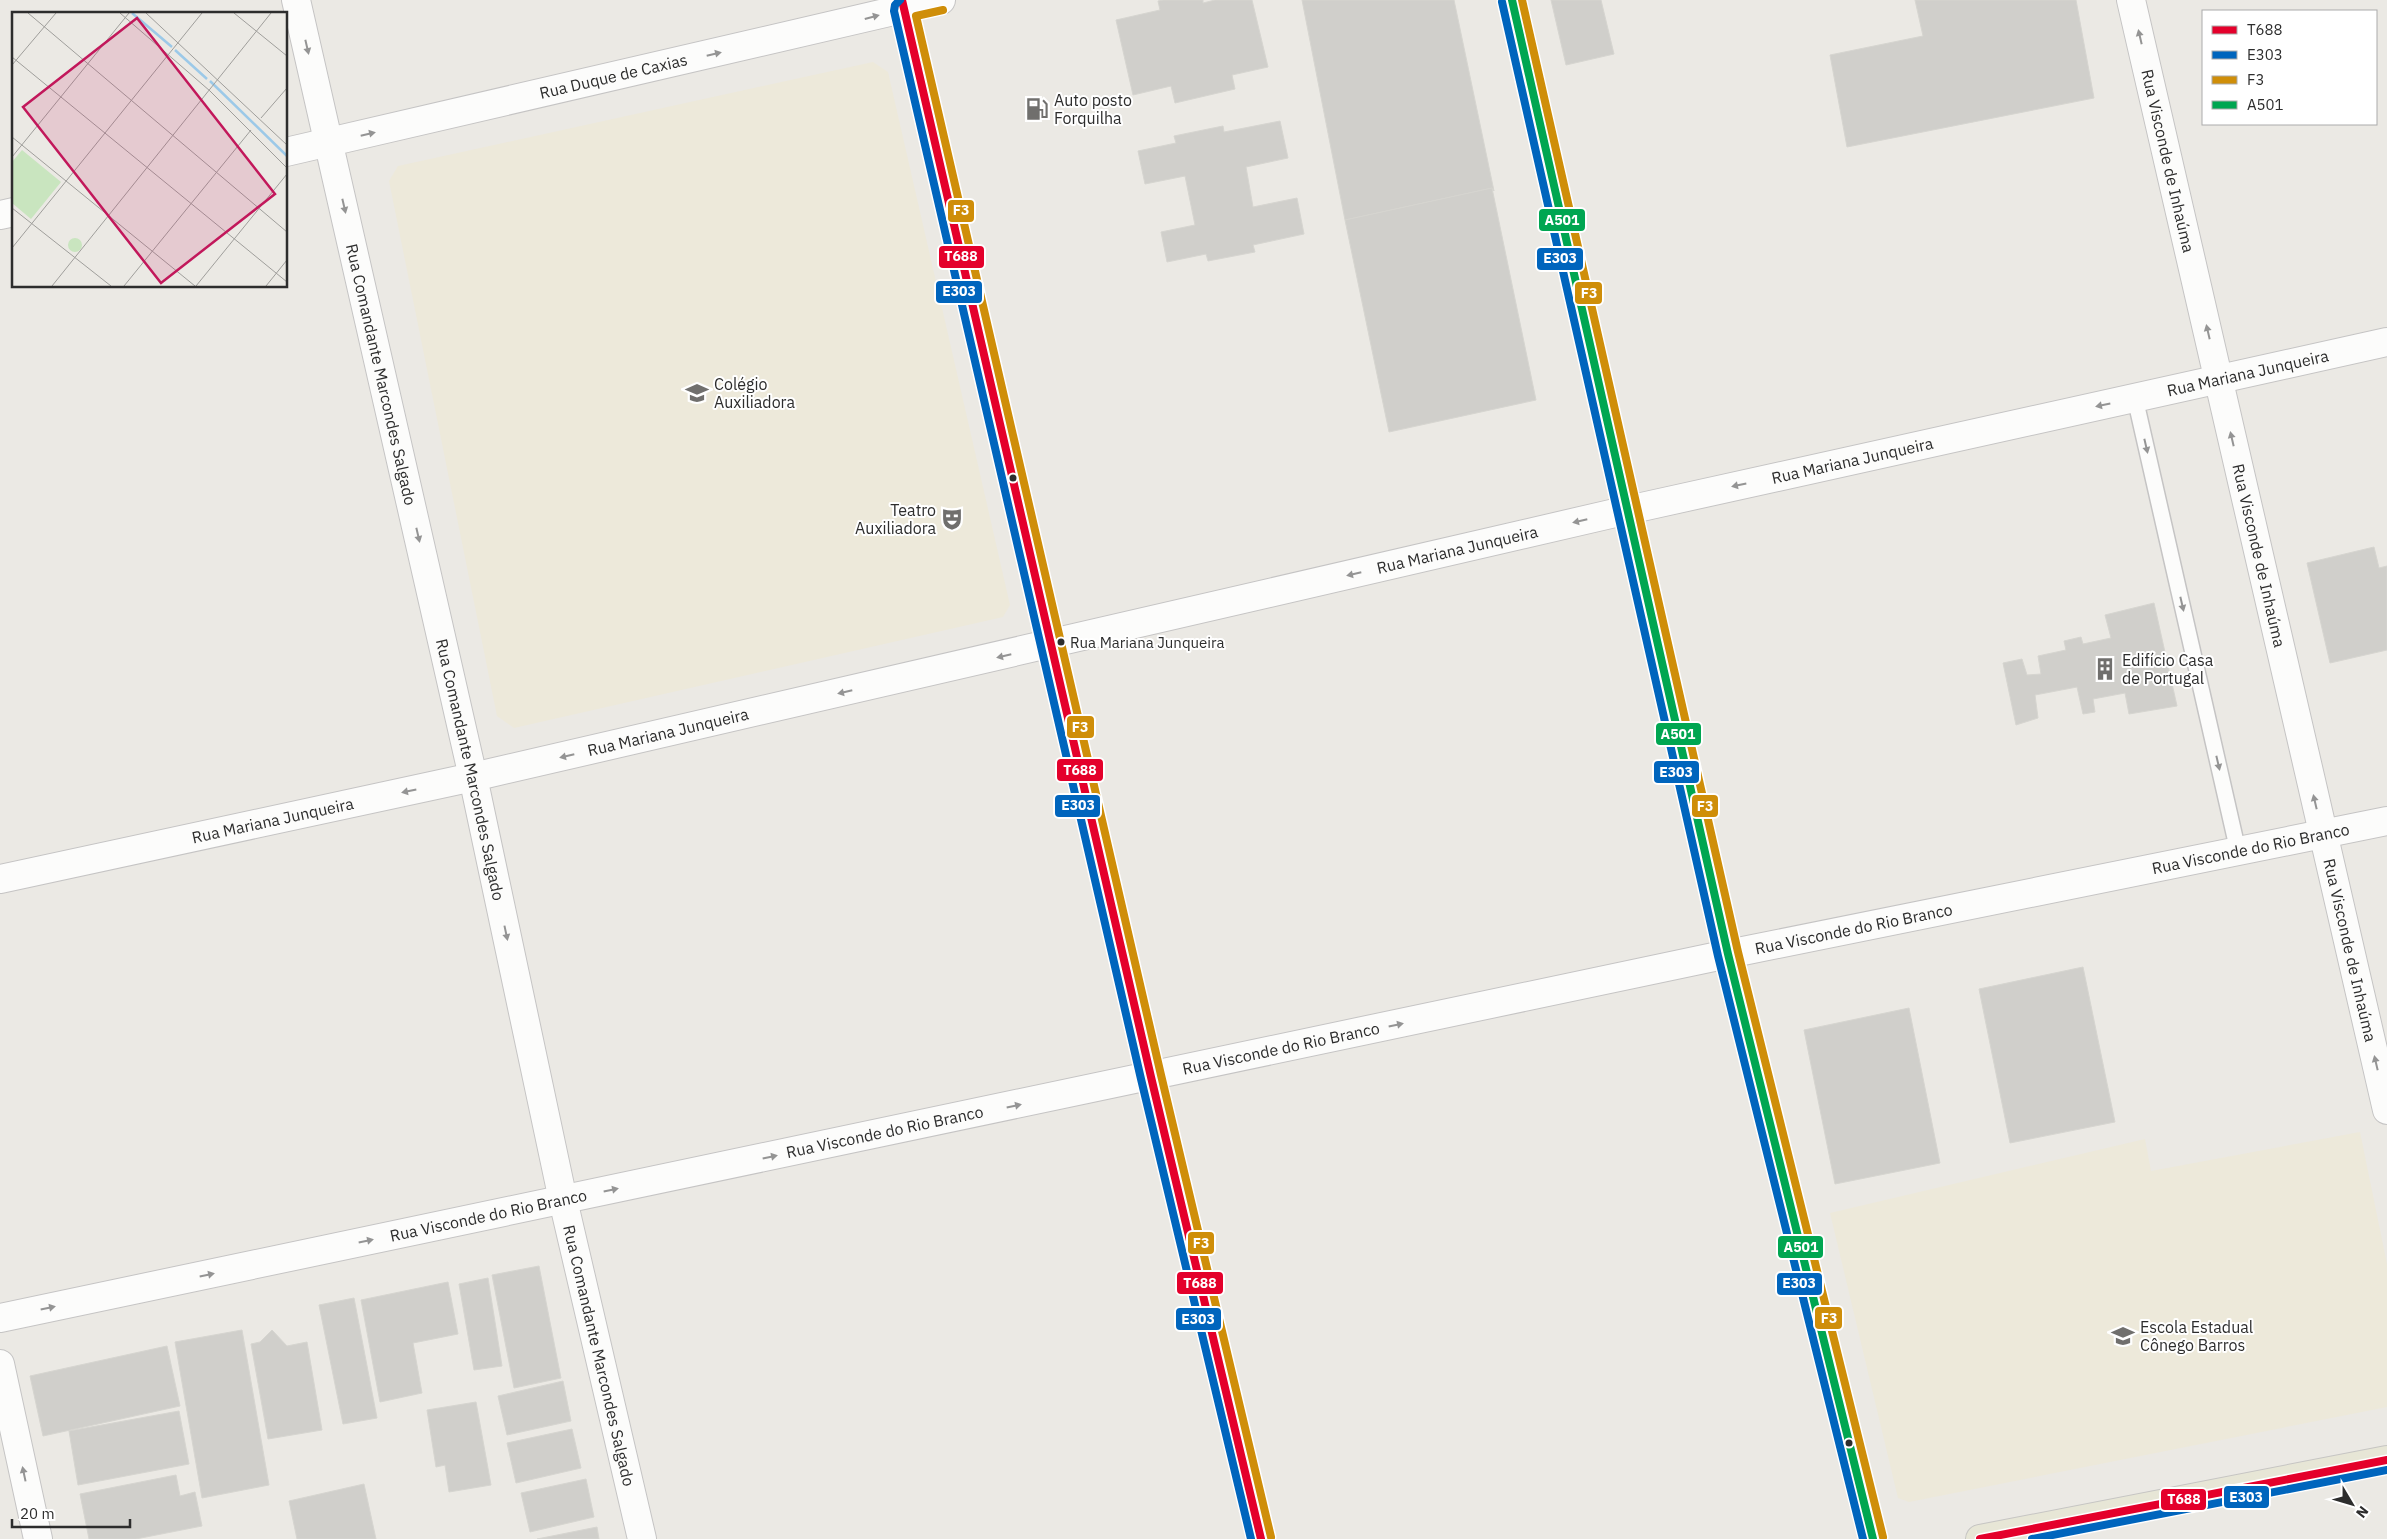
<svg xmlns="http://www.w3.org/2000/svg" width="2387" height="1539" viewBox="0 0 2387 1539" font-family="'IBM Plex Sans',sans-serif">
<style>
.education{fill:#ede9da}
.building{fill:#d0cfcb;stroke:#d6d5d0}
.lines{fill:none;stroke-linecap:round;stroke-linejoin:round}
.service-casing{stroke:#c5c4c4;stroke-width:18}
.minor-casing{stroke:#c5c4c4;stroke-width:30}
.primary-casing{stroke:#c6c5c3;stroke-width:30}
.service{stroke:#fcfcfb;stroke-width:15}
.minor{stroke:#fcfcfb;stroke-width:28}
.primary{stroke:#e7e6d6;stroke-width:28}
.bus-1-casing{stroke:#fff;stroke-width:11}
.bus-2-casing{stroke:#fff;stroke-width:11}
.bus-3-casing{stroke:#fff;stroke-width:11}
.bus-4-casing{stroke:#fff;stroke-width:11}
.bus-1{stroke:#e4002b;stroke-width:8}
.bus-2{stroke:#0065bd;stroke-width:8}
.bus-3{stroke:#cf8e09;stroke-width:8}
.bus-4{stroke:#00a651;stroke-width:8}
.oneway{fill:#949494}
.bus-dot{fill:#2d2d2d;stroke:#fff;stroke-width:2}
.labels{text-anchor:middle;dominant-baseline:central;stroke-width:4;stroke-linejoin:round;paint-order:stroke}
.bus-label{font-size:15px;fill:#2d2d2d;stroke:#fff;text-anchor:start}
.street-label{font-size:16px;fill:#2d2d2d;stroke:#fff}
.poi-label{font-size:16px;fill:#2d2d2d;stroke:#fff;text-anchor:start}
.inset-river{fill:none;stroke:#9cc9e8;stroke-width:2.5}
.inset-road{fill:none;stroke:#9f9e9b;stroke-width:1}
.view{fill:#c2185b;fill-opacity:0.15;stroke:#c2185b;stroke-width:2.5}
.inset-edge{fill:none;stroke:#2d2d2d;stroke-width:2.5}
.line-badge{stroke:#fff;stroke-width:2}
.badge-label{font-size:14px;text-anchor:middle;font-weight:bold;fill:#fff}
</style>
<rect width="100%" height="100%" fill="#ebe9e4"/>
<g class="education">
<path d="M873,62L888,72L1010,605L1003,617L514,728L497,716L389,181L398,166Z"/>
<path d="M2360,1132L2387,1264V1407L1909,1502L1898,1498L1830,1213L2145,1139L2151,1171Z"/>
</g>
<g class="building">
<path d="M1163,0H1203V3L1215,0H1252L1268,67L1232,75L1235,89L1175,103L1171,86L1133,95L1116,20L1160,10L1158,1Z"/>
<path d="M1302,0H1454L1494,191L1492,188L1345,220Z"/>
<path d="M1551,0H1601L1614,54L1566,65Z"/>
<path d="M1915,0H2076L2094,98L1847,147L1830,55L1923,36Z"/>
<path d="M1280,121L1288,158L1246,167L1253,207L1297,198L1304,234L1253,245L1255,252L1208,261L1206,254L1167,262L1161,232L1195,225L1185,176L1145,184L1138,151L1176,143L1174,136L1223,126L1224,132Z"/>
<path d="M1492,188L1536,400L1389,432L1345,220Z"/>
<path d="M2374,547L2379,568L2387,566V650L2330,663L2307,563Z"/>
<path d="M2154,603L2177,706L2129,714L2125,693L2093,699L2095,712L2083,714L2077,687L2035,695L2038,718L2016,725L2003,663L2022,659L2027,675L2041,674L2038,656L2066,650L2064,641L2081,637L2083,644L2111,638L2105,615Z"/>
<path d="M2083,967L2115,1122L2010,1143L1979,989Z"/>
<path d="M1909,1008L1940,1163L1835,1184L1804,1030Z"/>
<path d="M539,1266L561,1378L514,1388L492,1275Z"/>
<path d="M488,1278L502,1366L474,1370L459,1284Z"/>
<path d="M448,1282L458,1334L413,1343L422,1393L380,1402L361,1300Z"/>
<path d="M354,1298L377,1418L343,1424L319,1305Z"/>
<path d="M242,1330L269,1485L202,1498L175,1342Z"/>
<path d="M272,1330L287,1346L307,1342L322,1430L268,1439L251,1344L260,1342Z"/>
<path d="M167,1346L180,1406L43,1436L30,1376Z"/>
<path d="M563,1381L571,1421L507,1435L498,1396Z"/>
<path d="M476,1402L491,1485L449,1492L445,1465L436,1467L427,1410Z"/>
<path d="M179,1411L189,1464L78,1485L69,1431Z"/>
<path d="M572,1429L581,1468L516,1483L507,1443Z"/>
<path d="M176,1475L180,1496L195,1492L202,1526L136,1539H89L80,1494Z"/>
<path d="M586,1479L594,1517L530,1532L521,1493Z"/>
<path d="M364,1484L376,1539H297L289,1501Z"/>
<path d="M597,1527L599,1539H537Z"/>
</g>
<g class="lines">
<defs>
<path id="service" d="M2135,398L2238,851"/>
<g id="minor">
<path id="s1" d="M296,0L473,777L563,1200L642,1539"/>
<path d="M902,0L1151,1077L1261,1539"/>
<path d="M1512,0L1728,954L1873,1539"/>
<path id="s2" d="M2131,0L2387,1110"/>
<path id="s3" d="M286,152L941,0"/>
<path d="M0,215L14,212"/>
<path id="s4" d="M0,879L473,777L1628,510L2387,342"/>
<path id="s5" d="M0,1318L1728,954L2387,821"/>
<path d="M0,1364L38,1539"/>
</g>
<path id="primary" d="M1980,1539L2387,1460"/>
</defs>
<use href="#service" class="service-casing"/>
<use href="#minor" class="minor-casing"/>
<use href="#primary" class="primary-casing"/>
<use href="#service" class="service"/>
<use href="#minor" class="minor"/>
<use href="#primary" class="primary"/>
<defs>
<g id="bus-1">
<path d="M902,0L1151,1077L1261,1539"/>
<path d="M1980,1539L2387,1460"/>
</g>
<g id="bus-2">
<path d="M900,0L895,5L894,11L1141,1079L1251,1539"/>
<path d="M1502,2L1718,956L1863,1539"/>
<path d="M2032,1539L2387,1470"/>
</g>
<g id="bus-3">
<path d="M1522,0L1738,952L1883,1537"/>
<path d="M943,10L916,16L1161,1075L1271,1537"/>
</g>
<path id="bus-4" d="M1512,0L1728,954L1873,1539"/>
</defs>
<use href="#bus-1" class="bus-1-casing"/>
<use href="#bus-2" class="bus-2-casing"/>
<use href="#bus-3" class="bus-3-casing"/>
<use href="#bus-4" class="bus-4-casing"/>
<use href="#bus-1" class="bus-1"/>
<use href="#bus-2" class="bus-2"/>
<use href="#bus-3" class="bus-3"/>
<use href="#bus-4" class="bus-4"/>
</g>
<defs><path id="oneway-solid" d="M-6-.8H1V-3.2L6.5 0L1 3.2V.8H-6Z" transform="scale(1.25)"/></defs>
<g class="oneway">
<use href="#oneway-solid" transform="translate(872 17) rotate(-15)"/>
<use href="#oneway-solid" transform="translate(2140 37) rotate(-103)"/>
<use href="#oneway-solid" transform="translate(307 47) rotate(77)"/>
<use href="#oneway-solid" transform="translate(714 54) rotate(-13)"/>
<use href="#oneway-solid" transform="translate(368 134) rotate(-13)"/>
<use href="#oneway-solid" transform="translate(344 206) rotate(77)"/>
<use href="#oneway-solid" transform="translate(2208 332) rotate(-103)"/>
<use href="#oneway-solid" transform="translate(2103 405) rotate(168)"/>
<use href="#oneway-solid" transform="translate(2232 439) rotate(-103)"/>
<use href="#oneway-solid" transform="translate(2146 446) rotate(77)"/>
<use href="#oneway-solid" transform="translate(1739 485) rotate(168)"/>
<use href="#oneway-solid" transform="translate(1580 521) rotate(167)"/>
<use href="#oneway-solid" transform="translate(418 535) rotate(77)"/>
<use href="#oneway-solid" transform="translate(1354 574) rotate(167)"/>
<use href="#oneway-solid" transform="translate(2182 604) rotate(77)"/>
<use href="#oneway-solid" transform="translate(1004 656) rotate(167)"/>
<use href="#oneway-solid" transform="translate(845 692) rotate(167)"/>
<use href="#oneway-solid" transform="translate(567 756) rotate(167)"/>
<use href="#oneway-solid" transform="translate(2218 763) rotate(77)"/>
<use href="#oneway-solid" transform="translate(409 791) rotate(168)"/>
<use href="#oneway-solid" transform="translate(2315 802) rotate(-103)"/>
<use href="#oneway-solid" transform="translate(506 933) rotate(78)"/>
<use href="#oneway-solid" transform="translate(1396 1025) rotate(-12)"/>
<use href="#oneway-solid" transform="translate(2376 1063) rotate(-103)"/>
<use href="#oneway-solid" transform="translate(1014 1106) rotate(-12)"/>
<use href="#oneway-solid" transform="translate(770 1157) rotate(-12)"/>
<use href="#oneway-solid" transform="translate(611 1190) rotate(-12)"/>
<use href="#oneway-solid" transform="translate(366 1241) rotate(-12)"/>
<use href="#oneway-solid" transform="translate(207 1275) rotate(-12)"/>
<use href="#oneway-solid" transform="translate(48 1308) rotate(-12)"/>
<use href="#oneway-solid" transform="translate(24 1474) rotate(-102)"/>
</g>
<defs>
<symbol id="fuel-bare" viewBox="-9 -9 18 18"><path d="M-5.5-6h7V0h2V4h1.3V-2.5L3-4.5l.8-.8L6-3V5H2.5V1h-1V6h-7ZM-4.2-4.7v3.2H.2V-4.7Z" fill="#706f6d" stroke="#fff" stroke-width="2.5" paint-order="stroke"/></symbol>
<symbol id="school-bare" viewBox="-9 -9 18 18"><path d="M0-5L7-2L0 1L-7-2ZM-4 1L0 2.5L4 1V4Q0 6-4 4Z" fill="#706f6d" stroke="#fff" stroke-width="2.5" paint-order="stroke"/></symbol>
<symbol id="theatre-bare" viewBox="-9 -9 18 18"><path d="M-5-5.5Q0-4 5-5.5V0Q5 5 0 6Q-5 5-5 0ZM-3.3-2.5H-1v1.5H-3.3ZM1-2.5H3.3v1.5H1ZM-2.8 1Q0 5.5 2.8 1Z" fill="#706f6d" stroke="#fff" stroke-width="2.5" paint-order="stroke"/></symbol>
<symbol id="building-bare" viewBox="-9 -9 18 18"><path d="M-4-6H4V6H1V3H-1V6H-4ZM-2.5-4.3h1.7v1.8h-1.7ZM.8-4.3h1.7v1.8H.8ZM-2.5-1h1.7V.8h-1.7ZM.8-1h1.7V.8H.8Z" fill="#706f6d" stroke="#fff" stroke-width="2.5" paint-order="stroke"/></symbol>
</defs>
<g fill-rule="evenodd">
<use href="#fuel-bare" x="1021" y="93" width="32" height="32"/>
<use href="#school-bare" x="681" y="377" width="32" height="32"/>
<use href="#theatre-bare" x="936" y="503" width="32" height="32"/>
<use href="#building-bare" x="2089" y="653" width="32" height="32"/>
<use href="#school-bare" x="2107" y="1320" width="32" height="32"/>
</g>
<g class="bus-dot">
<circle cx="1013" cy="478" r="4.5"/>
<circle cx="1061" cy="642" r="4.5"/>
<circle cx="1849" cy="1443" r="4.5"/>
</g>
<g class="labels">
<g class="bus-label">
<text x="1070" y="642">Rua Mariana Junqueira</text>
</g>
<g class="street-label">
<text stroke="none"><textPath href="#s3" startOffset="336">Rua Duque de Caxias</textPath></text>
<text stroke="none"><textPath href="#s2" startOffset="165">Rua Visconde de Inhaúma</textPath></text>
<text stroke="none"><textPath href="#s4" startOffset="2304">Rua Mariana Junqueira</textPath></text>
<text stroke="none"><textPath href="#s1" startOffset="384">Rua Comandante Marcondes Salgado</textPath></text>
<text stroke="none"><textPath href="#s4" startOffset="1899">Rua Mariana Junqueira</textPath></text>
<text stroke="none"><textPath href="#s4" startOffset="1494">Rua Mariana Junqueira</textPath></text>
<text stroke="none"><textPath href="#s2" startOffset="570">Rua Visconde de Inhaúma</textPath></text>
<text stroke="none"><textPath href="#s4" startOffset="684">Rua Mariana Junqueira</textPath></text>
<text stroke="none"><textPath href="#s1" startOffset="789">Rua Comandante Marcondes Salgado</textPath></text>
<text stroke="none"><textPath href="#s4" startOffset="279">Rua Mariana Junqueira</textPath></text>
<text stroke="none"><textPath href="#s5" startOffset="2299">Rua Visconde do Rio Branco</textPath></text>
<text stroke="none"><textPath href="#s5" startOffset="1894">Rua Visconde do Rio Branco</textPath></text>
<text stroke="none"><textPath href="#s2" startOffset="975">Rua Visconde de Inhaúma</textPath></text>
<text stroke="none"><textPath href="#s5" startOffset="1309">Rua Visconde do Rio Branco</textPath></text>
<text stroke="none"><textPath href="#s5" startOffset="904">Rua Visconde do Rio Branco</textPath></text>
<text stroke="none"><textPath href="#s5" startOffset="499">Rua Visconde do Rio Branco</textPath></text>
<text stroke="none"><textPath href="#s1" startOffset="1389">Rua Comandante Marcondes Salgado</textPath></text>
</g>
<g class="poi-label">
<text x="1054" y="100">Auto posto<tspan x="1054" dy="18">Forquilha</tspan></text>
<text x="714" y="384">Colégio<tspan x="714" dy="18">Auxiliadora</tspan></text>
<text x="936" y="510" text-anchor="end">Teatro<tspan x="936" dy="18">Auxiliadora</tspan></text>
<text x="2122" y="660">Edifício Casa<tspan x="2122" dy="18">de Portugal</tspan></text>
<text x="2140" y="1327">Escola Estadual<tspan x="2140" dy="18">Cônego Barros</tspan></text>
</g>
</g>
<g transform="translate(12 12)">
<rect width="275" height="275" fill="#ebe9e4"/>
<path d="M10,138L49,170L19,207L0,191V150ZM56 233a7 7 0 1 1 14 0a7 7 0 1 1-14 0Z" fill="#c9e5bf"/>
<path class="inset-river" d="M120,1L160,35M163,38L195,67M198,69L275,144"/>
<path class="inset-road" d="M16,1L275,220M108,1L198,79L275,156M134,1L275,133M222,1L275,44M0,45L275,270M0,53L44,1M249,106L275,76M0,125L183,274M0,145L117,1M0,196L99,274M0,236L190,1M40,274L259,1M112,274L239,118M184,274L275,162M254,274L275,248"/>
<path class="view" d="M125,6L263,182L149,271L11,95Z"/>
<rect width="275" height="275" class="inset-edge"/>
</g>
<g class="line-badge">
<rect x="947" y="199" width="28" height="24" rx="5" fill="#cf8e09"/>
<rect x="1538" y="208" width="48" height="24" rx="5" fill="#00a651"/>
<rect x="938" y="245" width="47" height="24" rx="5" fill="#e4002b"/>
<rect x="1536" y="247" width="48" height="24" rx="5" fill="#0065bd"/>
<rect x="935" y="280" width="48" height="24" rx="5" fill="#0065bd"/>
<rect x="1574" y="281" width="29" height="24" rx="5" fill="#cf8e09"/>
<rect x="1066" y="715" width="29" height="24" rx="5" fill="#cf8e09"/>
<rect x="1655" y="722" width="47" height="24" rx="5" fill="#00a651"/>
<rect x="1056" y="758" width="48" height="24" rx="5" fill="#e4002b"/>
<rect x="1653" y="760" width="47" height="24" rx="5" fill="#0065bd"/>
<rect x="1054" y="794" width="47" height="24" rx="5" fill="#0065bd"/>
<rect x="1691" y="794" width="28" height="24" rx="5" fill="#cf8e09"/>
<rect x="1187" y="1231" width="28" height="24" rx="5" fill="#cf8e09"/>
<rect x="1777" y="1235" width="47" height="24" rx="5" fill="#00a651"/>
<rect x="1176" y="1271" width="48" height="24" rx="5" fill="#e4002b"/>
<rect x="1776" y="1272" width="47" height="24" rx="5" fill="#0065bd"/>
<rect x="1814" y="1306" width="29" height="24" rx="5" fill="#cf8e09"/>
<rect x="1175" y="1307" width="47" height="24" rx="5" fill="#0065bd"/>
<rect x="2223" y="1485" width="47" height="24" rx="5" fill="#0065bd"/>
<rect x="2160" y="1488" width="47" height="23" rx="5" fill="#e4002b"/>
</g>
<g class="badge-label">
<text x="961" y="215">F3</text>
<text x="1562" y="225">A501</text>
<text x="961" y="261">T688</text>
<text x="1560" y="263">E303</text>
<text x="959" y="296">E303</text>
<text x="1589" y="298">F3</text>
<text x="1080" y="732">F3</text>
<text x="1678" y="739">A501</text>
<text x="1080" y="775">T688</text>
<text x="1676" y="777">E303</text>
<text x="1078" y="810">E303</text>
<text x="1705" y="811">F3</text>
<text x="1201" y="1248">F3</text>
<text x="1801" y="1252">A501</text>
<text x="1200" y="1288">T688</text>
<text x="1799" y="1288">E303</text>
<text x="1829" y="1323">F3</text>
<text x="1198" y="1324">E303</text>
<text x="2246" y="1502">E303</text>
<text x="2184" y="1504">T688</text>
</g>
<rect x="2202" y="10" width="175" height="115" fill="#ffffff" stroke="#ababab"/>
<rect x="2212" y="26" width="25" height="8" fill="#e4002b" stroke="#ababab"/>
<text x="2247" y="35" font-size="15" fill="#2d2d2d">T688</text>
<rect x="2212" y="51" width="25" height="8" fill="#0065bd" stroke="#ababab"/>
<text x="2247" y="60" font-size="15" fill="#2d2d2d">E303</text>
<rect x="2212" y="76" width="25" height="8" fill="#cf8e09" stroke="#ababab"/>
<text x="2247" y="85" font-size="15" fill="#2d2d2d">F3</text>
<rect x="2212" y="101" width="25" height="8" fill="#00a651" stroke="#ababab"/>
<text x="2247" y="110" font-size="15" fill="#2d2d2d">A501</text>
<g transform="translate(2352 1504) rotate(128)" stroke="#ffffff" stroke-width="4" paint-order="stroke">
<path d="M0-4L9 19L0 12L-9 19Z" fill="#2d2d2d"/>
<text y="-8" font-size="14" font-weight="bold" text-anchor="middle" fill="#2d2d2d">N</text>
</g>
<path d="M12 1519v8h118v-8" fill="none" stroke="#2d2d2d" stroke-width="2.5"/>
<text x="20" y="1519" font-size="15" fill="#2d2d2d" stroke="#ffffff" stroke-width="4" paint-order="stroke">20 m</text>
</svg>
